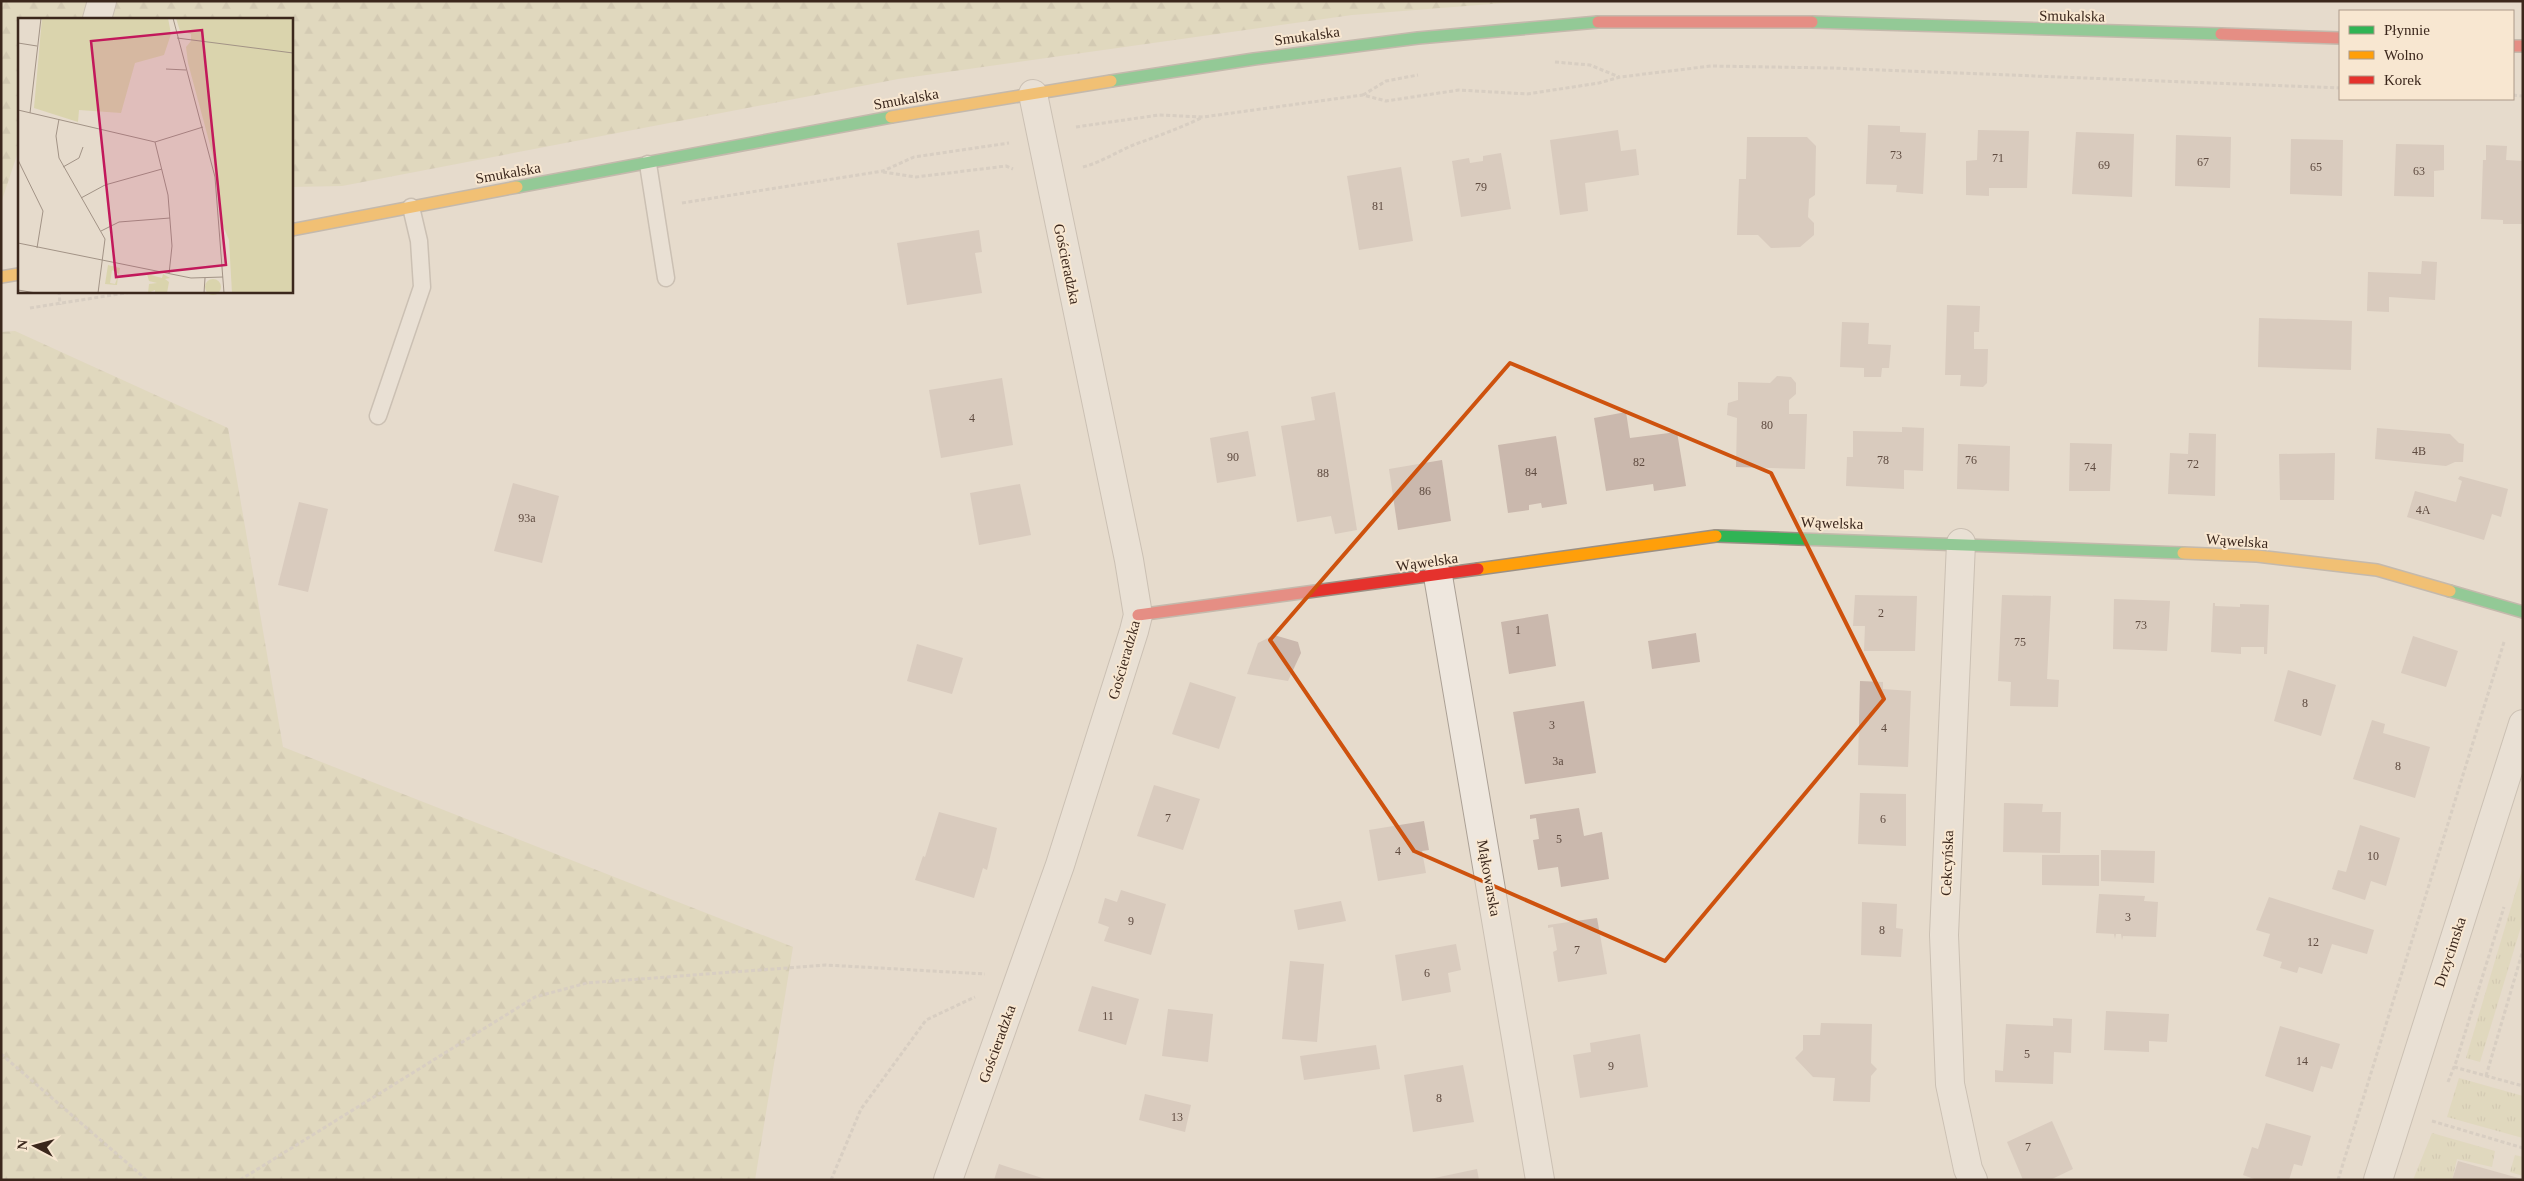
<svg xmlns="http://www.w3.org/2000/svg" width="2524" height="1181" viewBox="0 0 2524 1181" font-family="'Times New Roman',serif">
<style>
.grass{fill:url(#grass-tufts)}
.forest{fill:url(#forest-firs)}
.building{fill:#cab8ad}
.lines{fill:none;stroke-linecap:round;stroke-linejoin:round}
.lane-casing{stroke:#aba095;stroke-width:19}
.street-casing{stroke:#aba095;stroke-width:30}
.fast-casing{stroke:#9b9085;stroke-width:14}
.slow-casing{stroke:#9b9085;stroke-width:14}
.jam-casing{stroke:#9b9085;stroke-width:14}
.path{stroke:#c7beb5;stroke-width:3;stroke-dasharray:4 2.5;stroke-linecap:butt}
.lane{stroke:#eee7de;stroke-width:16}
.street{stroke:#eee7de;stroke-width:28}
.fast{stroke:#30b455;stroke-width:11}
.slow{stroke:#ff9f0a;stroke-width:11}
.jam{stroke:#e5322d;stroke-width:11}
.marked{fill:none;stroke:#ce520e;stroke-width:4;stroke-linejoin:round}
.labels{text-anchor:middle;dominant-baseline:central;stroke-width:4;stroke-linejoin:round;paint-order:stroke}
.number-label{font-size:12px;fill:#5f4b40}
.street-label{font-size:15px;fill:#3b271c;stroke:#f8e7d1}
.inset-road{fill:none;stroke:#a29386;stroke-width:1}
.view{fill:#c2185b;fill-opacity:0.15;stroke:#c2185b;stroke-width:2.5}
.inset-edge{fill:none;stroke:#3b271c;stroke-width:2.5}
</style>
<defs>
<pattern id="grass-tufts" width="24" height="20" patternUnits="userSpaceOnUse" patternTransform="scale(1.25)"><rect width="24" height="20" fill="#dad4ad"/><path d="M3 7l-1-3M5 7V3M7 7l1-3M15 17l-1-3M17 17v-4M19 17l1-3" fill="none" stroke="#bcb694"/></pattern>
<pattern id="forest-firs" width="22" height="20" patternUnits="userSpaceOnUse" patternTransform="scale(1.25)"><rect width="22" height="20" fill="#dad4ad"/><path d="M5 1l3.5 6h-7zM16 11l3.5 6h-7z" fill="#bcb694"/></pattern>
</defs>
<rect width="100%" height="100%" fill="#e6dbcc"/>
<g class="grass">
<path d="M2523,867V920L2480,1062L2466,1058Z"/>
<path d="M2459,1078L2523,1096V1138L2447,1117Z"/>
<path d="M2432,1133L2495,1151L2492,1167L2457,1159L2452,1180H2413Z"/>
<path d="M2515,1155L2523,1157V1176L2510,1172Z"/>
</g>
<g class="forest">
<path d="M1,1H1529L1352,15L898,79L342,186L291,187V19H19V149L1,203Z"/>
<path d="M15,331L228,428L283,747L793,947L755,1180H1V332Z"/>
</g>
<g class="building">
<path d="M1868,125L1900,126V132L1926,133L1923,194L1896,192L1897,185L1866,184Z"/>
<path d="M1618,130L1621,151L1636,149L1639,175L1585,183L1588,211L1560,215L1550,140Z"/>
<path d="M1978,130L2029,131L2027,188H1989V196L1966,195V161L1977,160Z"/>
<path d="M2076,132L2134,134L2132,197L2072,194Z"/>
<path d="M2176,135L2231,137L2230,188L2175,186Z"/>
<path d="M1747,137H1807L1816,146L1815,195L1809,199L1808,217L1814,223V235L1800,247L1771,248L1758,235H1737L1739,179H1746Z"/>
<path d="M2291,139L2343,140L2342,196L2290,194Z"/>
<path d="M2396,144L2444,145V170L2434,171V197L2394,196Z"/>
<path d="M2486,145L2507,146L2506,160L2523,161V224H2503V220L2481,219L2483,160H2486Z"/>
<path d="M1501,153L1511,209L1461,217L1452,161L1469,158L1470,163L1483,161V156Z"/>
<path d="M1401,167L1413,241L1359,250L1347,176Z"/>
<path d="M979,230L982,252L975,253L982,293L907,305L897,243Z"/>
<path d="M2422,261L2437,262L2435,300L2389,297V312L2367,311L2368,272L2421,274Z"/>
<path d="M1947,305L1980,306L1979,332H1974V349H1988L1987,383L1983,387L1960,386L1961,375H1945Z"/>
<path d="M2259,318L2352,321L2351,370L2258,367Z"/>
<path d="M1842,322L1869,323L1868,344L1891,345L1889,368H1882L1881,377H1864V368L1840,367Z"/>
<path d="M1777,376L1791,377L1796,383V394L1789,400V414H1807L1805,469L1736,467L1737,418L1727,415L1728,403L1738,400V382L1770,383Z"/>
<path d="M1002,378L1013,445L941,458L929,390Z"/>
<path d="M1335,392L1357,530L1335,534L1331,516L1297,522L1281,426L1315,420L1311,397Z"/>
<path d="M1626,412L1630,438L1677,432L1686,486L1654,491L1653,484L1606,491L1594,418Z"/>
<path d="M1902,427L1924,428L1923,471L1904,470V489L1846,486L1847,457H1853V431L1902,432Z"/>
<path d="M2377,428L2450,434L2459,443L2464,444L2463,462H2455L2446,466L2375,459Z"/>
<path d="M1248,431L1256,476L1217,483L1210,438Z"/>
<path d="M2189,433L2216,434L2215,496L2168,494L2170,453L2188,454Z"/>
<path d="M1556,436L1567,504L1542,508L1541,503L1529,505V510L1508,513L1498,445Z"/>
<path d="M2070,443L2112,444L2110,491H2069Z"/>
<path d="M1958,444L2010,446L2009,491L1957,489Z"/>
<path d="M2335,453L2334,500H2280L2279,454Z"/>
<path d="M1442,460L1451,521L1398,530L1389,469Z"/>
<path d="M2460,476L2508,489L2501,517L2492,514L2484,540L2407,517L2415,491L2456,502L2462,481L2458,479Z"/>
<path d="M513,483L559,496L542,563L494,551Z"/>
<path d="M1020,484L1031,535L979,545L970,493Z"/>
<path d="M299,502L328,509L308,592L278,585Z"/>
<path d="M1855,595L1917,596L1915,651H1864L1865,626H1853Z"/>
<path d="M2002,595L2051,596L2047,679L2059,680L2058,707L2010,706L2011,682L1998,681Z"/>
<path d="M2114,599L2170,601L2167,651L2113,649Z"/>
<path d="M2213,603H2215V606L2240,607V604L2269,605L2267,654H2264V647H2241V654L2211,652Z"/>
<path d="M1548,614L1556,666L1509,674L1501,622Z"/>
<path d="M1696,633L1700,662L1652,669L1648,641Z"/>
<path d="M1274,635L1298,642L1301,653L1288,681L1247,674L1258,643Z"/>
<path d="M2413,636L2458,651L2446,687L2401,673Z"/>
<path d="M917,644L963,658L952,694L907,681Z"/>
<path d="M2288,670L2336,685L2321,736L2274,721Z"/>
<path d="M1860,681L1883,682V689L1911,691L1908,767L1858,765Z"/>
<path d="M1190,682L1236,697L1219,749L1172,734Z"/>
<path d="M1584,701L1596,773L1525,784L1513,712Z"/>
<path d="M2372,720L2385,724L2383,733L2430,747L2415,798L2353,779Z"/>
<path d="M1154,785L1200,799L1183,850L1137,836Z"/>
<path d="M1860,793L1906,794V846L1858,844Z"/>
<path d="M2004,803L2043,804L2042,812H2061L2060,853L2003,852Z"/>
<path d="M1579,808L1584,836L1602,832L1609,879L1561,887L1558,867L1538,870L1533,840L1539,839L1536,818L1530,819V815Z"/>
<path d="M939,812L997,828L987,870L983,868L974,898L915,880L923,856L925,857Z"/>
<path d="M1424,821L1429,850L1422,851L1426,873L1378,881L1369,830Z"/>
<path d="M2360,825L2400,838L2386,886L2371,881L2365,900L2332,889L2338,870L2346,872Z"/>
<path d="M2101,850L2155,851L2154,883L2101,881Z"/>
<path d="M2042,855H2099V886L2042,885Z"/>
<path d="M1121,890L1166,904L1151,955L1104,941L1109,927L1098,923L1105,898L1117,902Z"/>
<path d="M2099,894L2145,896L2144,901L2158,902L2156,937L2123,936L2122,940L2121,934H2116L2115,939L2114,934L2096,933Z"/>
<path d="M2269,897L2374,930L2367,954L2332,944L2322,974L2299,967L2297,973L2280,968L2282,962L2263,956L2270,934L2256,930Z"/>
<path d="M1341,901L1346,921L1298,930L1294,910Z"/>
<path d="M1862,902L1897,904L1896,928L1903,929L1901,957L1861,955Z"/>
<path d="M1597,918L1607,974L1558,982L1553,952L1557,950L1553,927L1548,928V925Z"/>
<path d="M1456,944L1461,970L1448,973L1451,992L1402,1001L1395,955Z"/>
<path d="M1290,961L1324,964L1317,1042L1282,1039Z"/>
<path d="M1092,986L1139,999L1126,1045L1078,1031Z"/>
<path d="M1168,1009L1213,1014L1208,1062L1162,1056Z"/>
<path d="M2106,1011L2169,1014L2167,1042L2149,1041V1052L2104,1050Z"/>
<path d="M2053,1018L2072,1019L2071,1053L2054,1052L2053,1084L1995,1082V1070L2003,1071L2006,1024L2053,1026Z"/>
<path d="M1821,1023L1872,1024L1871,1063L1877,1069L1871,1076L1870,1102L1833,1101L1835,1078L1813,1077L1795,1058L1803,1050V1035H1820Z"/>
<path d="M2280,1026L2340,1044L2332,1069L2321,1066L2313,1092L2265,1076Z"/>
<path d="M1640,1034L1648,1087L1580,1098L1573,1055L1591,1052L1590,1043Z"/>
<path d="M1376,1045L1380,1069L1304,1080L1300,1056Z"/>
<path d="M1463,1065L1474,1122L1413,1132L1404,1075Z"/>
<path d="M1145,1094L1191,1105L1185,1132L1139,1120Z"/>
<path d="M2052,1121L2073,1169L2050,1180H2023L2007,1142Z"/>
<path d="M2266,1123L2311,1136L2302,1166L2294,1164L2289,1180H2257L2243,1175L2252,1147L2258,1149Z"/>
<path d="M2458,1161L2522,1179V1180H2452Z"/>
<path d="M999,1164L1045,1179V1180H994Z"/>
<path d="M1477,1169L1479,1180H1430V1179Z"/>
</g>
<g class="lines">
<defs>
<g id="lane">
<path d="M648,164L666,278"/>
<path d="M378,416L422,287L419,241L411,207"/>
</g>
<g id="street">
<path d="M97,19L102,1"/>
<path d="M1961,543L1944,935L1950,1084L1968,1169L1973,1180"/>
<path d="M1438,576L1540,1180"/>
<path d="M948,1180L1060,865L1134,631L1138,615L1129,560L1033,94"/>
<path d="M2378,1180L2523,724"/>
</g>
<g id="fast">
<path d="M1812,22L2221,34"/>
<path d="M1111,81L1254,59L1418,38L1598,22"/>
<path d="M517,187L891,117"/>
<path d="M1716,536L2183,553"/>
<path d="M2450,591L2523,612"/>
</g>
<g id="slow">
<path d="M891,117L1111,81"/>
<path d="M291,230L517,187"/>
<path d="M1,277L19,274"/>
<path d="M2183,553L2257,556L2377,570L2450,591"/>
<path d="M1478,569L1716,536"/>
</g>
<g id="jam">
<path d="M1598,22H1812"/>
<path d="M2221,34L2340,38"/>
<path d="M2513,46H2523"/>
<path d="M1138,615L1478,569"/>
</g>
</defs>
<use href="#lane" class="lane-casing"/>
<use href="#street" class="street-casing"/>
<use href="#fast" class="fast-casing"/>
<use href="#slow" class="slow-casing"/>
<use href="#jam" class="jam-casing"/>
<g class="path">
<path d="M1555,62L1590,65L1619,77"/>
<path d="M1363,95L1386,81L1418,75"/>
<path d="M2513,95L2523,96"/>
<path d="M1076,127L1159,115L1203,117L1363,95L1386,101L1459,90L1527,94L1599,83L1620,77L1711,66L1831,68L2340,88"/>
<path d="M1083,167C1102,162 1118,151 1136,144C1158,136 1180,128 1201,118"/>
<path d="M883,172L916,177L1006,166L1013,169"/>
<path d="M682,203L883,171L914,157L1009,143"/>
<path d="M59,291L60,305"/>
<path d="M30,308L138,291"/>
<path d="M1,1054L147,1180"/>
<path d="M2454,1067L2523,1086"/>
<path d="M2486,1076L2523,950"/>
<path d="M2448,1082L2456,1062L2504,907"/>
<path d="M2432,1121L2523,1148"/>
<path d="M240,1180L535,997L587,983L826,965L985,974"/>
<path d="M831,1180L861,1109L926,1020L975,997"/>
<path d="M2338,1180L2504,642"/>
</g>
<use href="#lane" class="lane"/>
<use href="#street" class="street"/>
<use href="#fast" class="fast"/>
<use href="#slow" class="slow"/>
<use href="#jam" class="jam"/>
</g>
<path d="M0 0H2524V1181H0ZM1510,363L1771,473L1884,699L1665,961L1414,851L1270,640Z" fill="#e6dbcc" fill-opacity=".55" fill-rule="evenodd"/>
<path class="marked" d="M1510,363L1771,473L1884,699L1665,961L1414,851L1270,640Z"/>
<g class="labels">
<g class="number-label">
<text x="1896" y="155">73</text>
<text x="1998" y="158">71</text>
<text x="2203" y="162">67</text>
<text x="2104" y="165">69</text>
<text x="2316" y="167">65</text>
<text x="2419" y="171">63</text>
<text x="1481" y="187">79</text>
<text x="1378" y="206">81</text>
<text x="972" y="418">4</text>
<text x="1767" y="425">80</text>
<text x="2419" y="451">4B</text>
<text x="1233" y="457">90</text>
<text x="1883" y="460">78</text>
<text x="1971" y="460">76</text>
<text x="1639" y="462">82</text>
<text x="2193" y="464">72</text>
<text x="2090" y="467">74</text>
<text x="1531" y="472">84</text>
<text x="1323" y="473">88</text>
<text x="1425" y="491">86</text>
<text x="2423" y="510">4A</text>
<text x="527" y="518">93a</text>
<text x="1881" y="613">2</text>
<text x="2141" y="625">73</text>
<text x="1518" y="630">1</text>
<text x="2020" y="642">75</text>
<text x="2305" y="703">8</text>
<text x="1552" y="725">3</text>
<text x="1884" y="728">4</text>
<text x="1558" y="761">3a</text>
<text x="2398" y="766">8</text>
<text x="1168" y="818">7</text>
<text x="1883" y="819">6</text>
<text x="1559" y="839">5</text>
<text x="1398" y="851">4</text>
<text x="2373" y="856">10</text>
<text x="2128" y="917">3</text>
<text x="1131" y="921">9</text>
<text x="1882" y="930">8</text>
<text x="2313" y="942">12</text>
<text x="1577" y="950">7</text>
<text x="1427" y="973">6</text>
<text x="1108" y="1016">11</text>
<text x="2027" y="1054">5</text>
<text x="2302" y="1061">14</text>
<text x="1611" y="1066">9</text>
<text x="1439" y="1098">8</text>
<text x="1177" y="1117">13</text>
<text x="2028" y="1147">7</text>
</g>
<g class="street-label">
<text transform="translate(2072 16) rotate(1)">Smukalska</text>
<text transform="translate(1307 36) rotate(-8)">Smukalska</text>
<text transform="translate(906 99) rotate(-10)">Smukalska</text>
<text transform="translate(508 173) rotate(-10)">Smukalska</text>
<text transform="translate(1067 264) rotate(78)">Gościeradzka</text>
<text transform="translate(1832 523) rotate(2)">Wąwelska</text>
<text transform="translate(2237 541) rotate(4)">Wąwelska</text>
<text transform="translate(1427 562) rotate(-8)">Wąwelska</text>
<text transform="translate(1124 660) rotate(-74)">Gościeradzka</text>
<text transform="translate(1947 863) rotate(-88)">Cekcyńska</text>
<text transform="translate(1489 878) rotate(80)">Mąkowarska</text>
<text transform="translate(2450 952) rotate(-72)">Drzycimska</text>
<text transform="translate(997 1044) rotate(-70)">Gościeradzka</text>
</g>
</g>
<g transform="translate(18 18)">
<rect width="275" height="275" fill="#e6dbcc"/>
<path d="M90,247L102,250L101,256L94,252L92,265L97,266L100,258L99,267L87,266ZM129,256L144,260L145,256L152,260L147,261L151,264L149,275H137V272L130,275L131,266L139,265L131,263ZM187 269a8 8 0 1 1 16 0a8 8 0 1 1-16 0Z" fill="#dad4ad"/>
<path d="M24,0H150L153,16L146,37L117,45L103,95L61,92L60,104L16,90ZM158,0H275V275H214L211,222L203,203L195,138L170,45L168,29L173,23V16L162,13Z" fill="#dad4ad"/>
<path class="inset-road" d="M155,0L197,159L206,275M159,20L275,35M0,25L19,28M148,51L168,52M0,92L137,124L185,109M12,95L23,0M41,101L38,118L41,140L87,221L80,275M137,124L150,177L154,228L151,256M0,142L25,193L19,230M45,149L61,140L65,129M63,180L87,167L144,151M83,213L101,204L152,200M0,225L173,260L205,259M0,272L18,275M186,275L187,260"/>
<path class="view" d="M184,12L208,247L98,259L73,23Z"/>
<rect width="275" height="275" class="inset-edge"/>
</g>
<rect width="2524" height="1181" fill="none" stroke="#3b271c" stroke-width="5"/>
<rect x="2339" y="10" width="175" height="90" fill="#f8e7d1" stroke="#ac9a89"/>
<rect x="2349" y="26" width="25" height="8" fill="#30b455" stroke="#ac9a89"/>
<text x="2384" y="35" font-size="15" fill="#3b271c">Płynnie</text>
<rect x="2349" y="51" width="25" height="8" fill="#ff9f0a" stroke="#ac9a89"/>
<text x="2384" y="60" font-size="15" fill="#3b271c">Wolno</text>
<rect x="2349" y="76" width="25" height="8" fill="#e5322d" stroke="#ac9a89"/>
<text x="2384" y="85" font-size="15" fill="#3b271c">Korek</text>
<g transform="translate(35 1146) rotate(276)" stroke="#f8e7d1" stroke-width="4" paint-order="stroke">
<path d="M0-4L9 19L0 12L-9 19Z" fill="#3b271c"/>
<text y="-8" font-size="14" font-weight="bold" text-anchor="middle" fill="#3b271c">N</text>
</g>
</svg>
